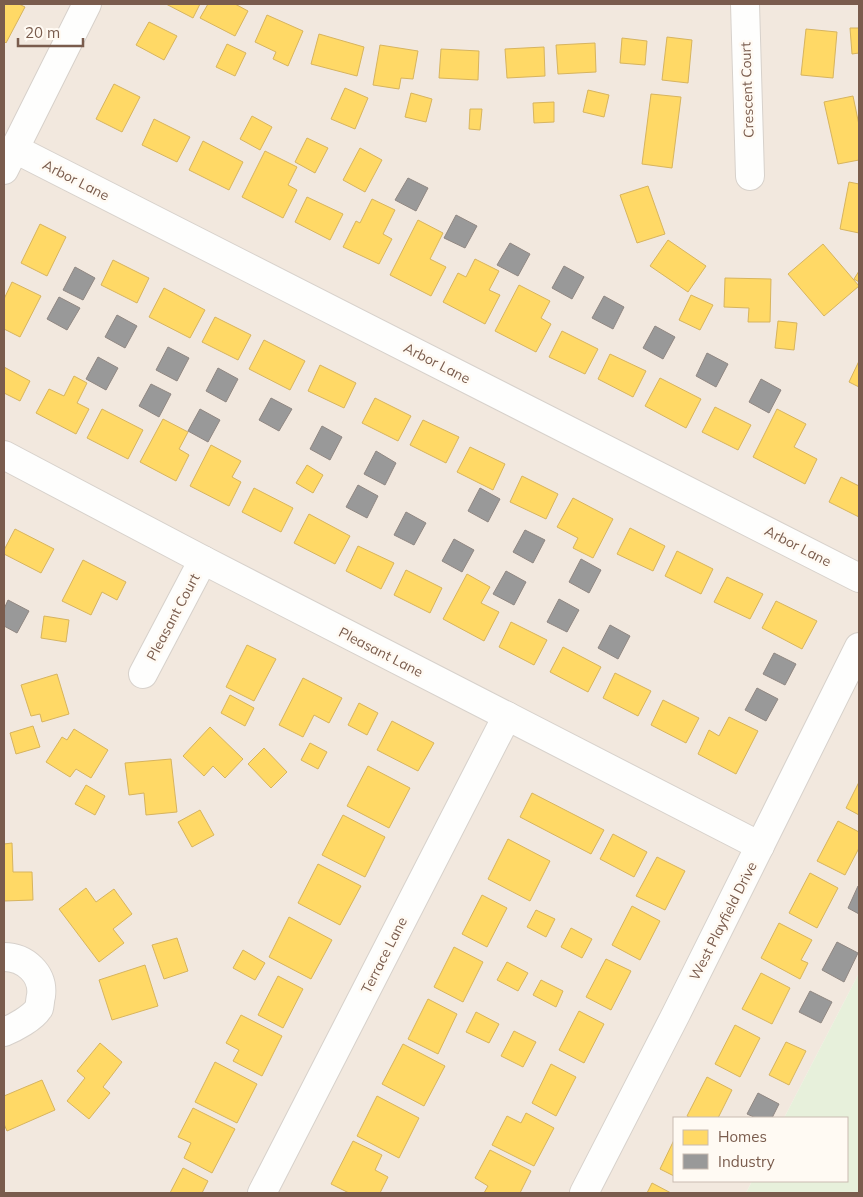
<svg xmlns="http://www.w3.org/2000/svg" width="863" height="1197" viewBox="0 0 863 1197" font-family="Mulish,sans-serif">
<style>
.residential{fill:#f2e8de}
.green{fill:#e7f0db}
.homes{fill:#ffd966;stroke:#d7b45e}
.industry{fill:#999;stroke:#908782}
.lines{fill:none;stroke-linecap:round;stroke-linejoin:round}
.minor-casing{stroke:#d7d1cb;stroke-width:30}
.minor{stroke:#fefefd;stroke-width:28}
.labels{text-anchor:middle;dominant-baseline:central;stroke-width:5;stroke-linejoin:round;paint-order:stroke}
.street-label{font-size:14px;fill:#7a5c4d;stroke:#fffaf3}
</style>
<rect width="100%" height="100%" fill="#f9f5f0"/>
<path class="residential" d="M4,4H859V973L784,1118H674V1181H752L746,1193H4Z"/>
<path class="green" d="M859,973V1193H746L752,1181H847V1118H784Z"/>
<g class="homes">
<path d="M4,4H19L25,7L6,43L4,41Z"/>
<path d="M166,4H200L193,18Z"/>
<path d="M208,4H235L248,11L235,36L200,18Z"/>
<path d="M267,15L303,31L288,66L273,59L276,52L255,42Z"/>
<path d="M149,22L177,36L164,60L136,45Z"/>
<path d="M850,28H859V53L852,54Z"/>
<path d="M806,29L837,32L833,78L801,75Z"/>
<path d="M319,34L364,47L357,76L311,64Z"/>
<path d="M667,37L692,40L688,83L662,80Z"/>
<path d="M622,38L647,41L645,65L620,63Z"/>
<path d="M595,43L596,72L558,74L556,45Z"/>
<path d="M227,44L246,53L235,76L216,67Z"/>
<path d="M380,45L418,51L413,79L401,78L399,89L373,85Z"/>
<path d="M544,47L545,76L507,78L505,49Z"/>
<path d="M441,49L479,51L478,80L439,78Z"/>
<path d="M114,84L140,97L122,132L96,119Z"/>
<path d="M345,88L368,98L355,129L331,119Z"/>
<path d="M588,90L609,95L604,117L583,112Z"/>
<path d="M411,93L432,99L426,122L405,117Z"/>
<path d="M651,94L681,97L672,168L642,164Z"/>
<path d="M853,96L859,125V160L838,164L824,102Z"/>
<path d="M554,102V122L534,123L533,103Z"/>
<path d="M470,109H482L480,130L469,129Z"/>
<path d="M252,116L272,127L260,150L240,139Z"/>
<path d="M154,119L190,137L177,162L142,145Z"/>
<path d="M307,138L328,148L315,173L295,162Z"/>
<path d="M203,141L243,162L229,190L189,170Z"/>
<path d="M360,148L382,160L365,192L343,180Z"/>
<path d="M265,151L297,167L288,185L297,190L283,218L242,197Z"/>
<path d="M849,182L859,184V233L840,229Z"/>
<path d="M648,186L665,234L637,243L620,195Z"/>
<path d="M307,197L343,214L330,240L295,222Z"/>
<path d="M372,199L395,210L383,234L392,239L379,264L343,247L356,221L360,223Z"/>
<path d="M418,220L443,233L430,259L446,267L431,296L390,275Z"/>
<path d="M40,224L66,237L47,276L21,263Z"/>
<path d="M668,240L706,266L688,292L650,266Z"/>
<path d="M823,244L859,286L824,316L788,274Z"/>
<path d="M475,259L499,271L489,290L500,295L485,324L443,302L458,273L466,277Z"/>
<path d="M113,260L149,278L137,303L101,285Z"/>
<path d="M859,271V282L854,279Z"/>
<path d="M725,278L771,279L770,322H748L749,308L724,307Z"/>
<path d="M12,282L41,296L20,337L4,329V299Z"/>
<path d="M519,285L550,301L541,318L551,324L536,352L495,331Z"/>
<path d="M164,288L205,310L190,338L149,317Z"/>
<path d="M691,295L713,305L700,330L679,320Z"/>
<path d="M215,317L251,335L238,360L202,342Z"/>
<path d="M778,321L797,323L794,350L775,348Z"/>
<path d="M562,331L598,349L585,374L549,357Z"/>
<path d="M264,340L305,361L290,390L249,369Z"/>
<path d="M610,354L646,371L633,397L598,379Z"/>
<path d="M859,361V387L849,382Z"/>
<path d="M320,365L356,383L344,408L308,391Z"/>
<path d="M4,367L30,381L20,401L4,393Z"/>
<path d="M74,376L87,383L77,403L89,409L76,434L36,413L49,389L64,396Z"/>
<path d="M660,378L701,399L686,428L645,406Z"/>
<path d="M375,398L411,416L398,441L362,423Z"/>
<path d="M715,407L751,425L738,450L702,432Z"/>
<path d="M102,409L143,430L128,459L87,438Z"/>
<path d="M777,409L806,424L794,447L817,459L805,484L753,457Z"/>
<path d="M163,419L188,432L179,449L189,455L176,481L140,462Z"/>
<path d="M423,420L459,437L446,463L410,445Z"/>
<path d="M211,445L241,461L232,477L241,482L229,506L190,486Z"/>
<path d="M470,447L505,464L493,490L457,472Z"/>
<path d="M307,465L323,475L313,493L296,483Z"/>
<path d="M522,476L558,494L546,519L510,502Z"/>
<path d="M841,477L859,486V517L829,502Z"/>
<path d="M254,488L293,508L281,532L242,512Z"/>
<path d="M573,498L613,519L593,558L573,548L578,538L557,527Z"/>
<path d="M309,514L350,536L335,564L294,543Z"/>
<path d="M630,528L665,546L653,571L617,554Z"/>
<path d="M15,529L54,549L41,573L4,554V550Z"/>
<path d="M358,546L394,563L381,589L346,571Z"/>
<path d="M677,551L713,569L701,594L665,576Z"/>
<path d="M83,560L126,582L117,600L102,592L91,615L62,601Z"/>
<path d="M406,570L442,588L430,613L394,595Z"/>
<path d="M467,574L490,587L481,603L499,612L484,641L443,619Z"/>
<path d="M727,577L763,594L750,619L714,602Z"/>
<path d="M776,601L817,621L802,649L762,628Z"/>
<path d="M44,616L69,620L66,642L41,638Z"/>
<path d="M511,622L547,640L534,665L499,647Z"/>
<path d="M247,645L276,659L254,701L226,687Z"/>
<path d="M563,647L601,667L588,692L550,672Z"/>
<path d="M615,673L651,691L638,716L603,698Z"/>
<path d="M57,674L69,714L42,722L40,714L31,716L21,685Z"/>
<path d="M303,678L342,698L329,723L314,715L303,737L279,725Z"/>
<path d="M230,695L254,708L245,726L221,713Z"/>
<path d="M663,700L699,718L686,743L651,725Z"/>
<path d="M359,703L378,713L367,735L348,725Z"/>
<path d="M729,717L758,731L736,774L698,754L709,730L719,736Z"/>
<path d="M392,721L434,743L418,771L377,750Z"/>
<path d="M33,726L40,747L16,754L10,733Z"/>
<path d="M210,727L243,759L225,778L213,766L204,776L183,756Z"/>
<path d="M74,729L108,750L91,778L76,769L70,777L46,762L62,737L67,740Z"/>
<path d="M310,743L327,752L318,769L301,760Z"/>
<path d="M264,748L287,772L271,788L248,764Z"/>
<path d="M171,759L177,812L146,815L144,793L129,795L125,763Z"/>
<path d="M368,766L410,788L389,828L347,806Z"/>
<path d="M859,782V815L846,808Z"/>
<path d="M86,785L105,796L95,815L75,804Z"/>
<path d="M532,793L604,830L591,854L520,817Z"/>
<path d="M200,810L214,835L192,847L178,822Z"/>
<path d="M343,815L385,837L365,877L322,855Z"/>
<path d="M838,821L859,832V848L845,875L817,861Z"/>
<path d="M613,834L647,852L634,877L600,859Z"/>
<path d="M508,839L550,861L530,901L488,879Z"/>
<path d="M12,843L13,872H32L33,900L4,901V844Z"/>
<path d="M657,857L685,871L665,910L636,896Z"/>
<path d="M318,864L361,886L340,925L298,903Z"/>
<path d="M810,873L838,888L817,928L789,913Z"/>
<path d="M86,888L96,902L114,889L132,914L113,929L124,943L99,962L59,909Z"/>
<path d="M482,895L507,908L487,947L462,934Z"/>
<path d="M632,906L660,921L640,960L612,945Z"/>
<path d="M536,910L555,919L546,937L527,927Z"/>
<path d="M289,917L332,940L311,979L269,957Z"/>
<path d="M779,923L812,940L801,960L808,963L800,979L761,958Z"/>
<path d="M571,928L592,939L582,958L561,947Z"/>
<path d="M177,938L188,971L164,979L152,945Z"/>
<path d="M454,947L483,962L463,1002L434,987Z"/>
<path d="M243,950L265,963L255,980L233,968Z"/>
<path d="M606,959L631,971L611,1010L586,997Z"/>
<path d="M507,962L528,973L518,991L497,980Z"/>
<path d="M145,965L158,1006L112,1020L99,980Z"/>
<path d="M761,973L790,988L772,1024L742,1009Z"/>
<path d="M278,976L303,989L283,1028L258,1015Z"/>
<path d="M541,980L563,991L556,1007L533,995Z"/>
<path d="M428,999L457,1014L438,1054L408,1039Z"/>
<path d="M579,1011L604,1024L584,1063L559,1050Z"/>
<path d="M476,1012L499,1024L489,1043L466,1032Z"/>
<path d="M241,1015L282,1036L262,1076L233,1061L239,1050L226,1043Z"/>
<path d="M735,1025L760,1038L740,1077L715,1064Z"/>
<path d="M514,1031L536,1042L523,1067L501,1056Z"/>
<path d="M786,1042L806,1051L789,1085L769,1075Z"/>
<path d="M100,1043L122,1062L103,1087L110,1093L89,1119L67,1101L85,1078L77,1071Z"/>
<path d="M403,1044L445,1066L424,1106L382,1084Z"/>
<path d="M215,1062L257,1084L237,1123L195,1102Z"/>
<path d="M551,1064L576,1077L556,1116L532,1103Z"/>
<path d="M707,1077L732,1090L718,1118H691L687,1116Z"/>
<path d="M42,1080L55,1110L7,1131L4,1124V1096Z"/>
<path d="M377,1096L419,1118L399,1158L357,1136Z"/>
<path d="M193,1108L235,1129L212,1173L184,1158L191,1143L178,1137Z"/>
<path d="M526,1113L554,1128L534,1166L492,1145L507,1116L521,1123Z"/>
<path d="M674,1140V1176L660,1169Z"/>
<path d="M353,1141L382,1155L375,1170L388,1177L380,1193H349L331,1184Z"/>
<path d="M490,1150L531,1171L520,1193H484L488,1186L475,1178Z"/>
<path d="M183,1168L208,1181L202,1193H170Z"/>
<path d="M652,1183L671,1193H647Z"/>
</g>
<g class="industry">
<path d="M408,178L428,188L416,211L395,200Z"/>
<path d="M456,215L477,226L465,248L444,238Z"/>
<path d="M510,243L530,254L518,276L497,265Z"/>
<path d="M564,266L584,277L572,299L552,288Z"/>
<path d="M75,267L95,278L83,300L63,290Z"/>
<path d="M604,296L624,307L613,329L592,318Z"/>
<path d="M59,297L80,308L67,330L47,319Z"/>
<path d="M117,315L137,326L125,348L105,337Z"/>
<path d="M655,326L675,337L663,359L643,348Z"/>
<path d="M168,347L189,358L177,381L156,370Z"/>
<path d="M707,353L728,364L716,387L696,376Z"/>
<path d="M98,357L118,368L106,390L86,379Z"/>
<path d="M218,368L238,379L226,402L206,391Z"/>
<path d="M761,379L781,390L769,413L749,402Z"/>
<path d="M151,384L171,394L159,417L139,406Z"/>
<path d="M271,398L292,409L279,431L259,420Z"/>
<path d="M200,409L220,420L208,442L188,431Z"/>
<path d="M322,426L342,437L330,460L310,449Z"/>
<path d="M376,451L396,463L385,485L364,474Z"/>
<path d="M358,485L378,496L367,518L346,507Z"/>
<path d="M480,488L500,499L488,522L468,511Z"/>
<path d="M406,512L426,523L414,545L394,535Z"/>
<path d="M525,530L545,540L533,563L513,552Z"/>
<path d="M454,539L474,550L462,572L442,561Z"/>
<path d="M581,559L601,570L589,593L569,582Z"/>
<path d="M506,571L526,582L514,605L493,594Z"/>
<path d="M559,599L579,610L567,632L547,622Z"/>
<path d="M8,600L29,611L17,633L4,626V609Z"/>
<path d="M610,625L630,636L618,659L598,648Z"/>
<path d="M774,653L796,664L785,685L763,674Z"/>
<path d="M757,688L778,699L766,721L745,710Z"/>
<path d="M858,886L859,887V914L848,908Z"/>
<path d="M837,942L858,953L844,982L822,970Z"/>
<path d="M810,991L832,1002L821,1023L799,1012Z"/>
<path d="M758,1093L779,1104L772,1118H756L747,1114Z"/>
</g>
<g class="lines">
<defs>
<g id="minor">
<path d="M745,4L750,176"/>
<path d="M15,149L859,578"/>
<path d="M4,170L87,4"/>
<path d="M4,455L203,560L760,846"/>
<path d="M143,674L203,560"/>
<path d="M4,957C25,957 44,974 41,996C40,999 40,1005 39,1008C33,1018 14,1028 4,1032"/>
<path d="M262,1193L507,716"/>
<path d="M584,1193L676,1014L859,647"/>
</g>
</defs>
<use href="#minor" class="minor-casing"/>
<use href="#minor" class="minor"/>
</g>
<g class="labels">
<g class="street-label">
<text transform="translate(747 90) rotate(-92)">Crescent Court</text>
<text transform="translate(76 180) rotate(27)">Arbor Lane</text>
<text transform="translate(437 363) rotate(27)">Arbor Lane</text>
<text transform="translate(798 546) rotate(27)">Arbor Lane</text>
<text transform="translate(173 617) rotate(-62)">Pleasant Court</text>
<text transform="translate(381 652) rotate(27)">Pleasant Lane</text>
<text transform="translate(723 921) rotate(-63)">West Playfield Drive</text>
<text transform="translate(384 955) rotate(-63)">Terrace Lane</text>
</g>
</g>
<rect width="863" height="1197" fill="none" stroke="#7a5c4d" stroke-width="10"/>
<rect x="673" y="1117" width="175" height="65" fill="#fffaf3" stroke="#cabbb1"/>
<rect x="683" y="1130" width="25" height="15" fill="#ffd966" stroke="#cabbb1"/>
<text x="718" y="1142" font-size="15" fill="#7a5c4d">Homes</text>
<rect x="683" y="1154" width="25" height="15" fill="#999999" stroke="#cabbb1"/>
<text x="718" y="1167" font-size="15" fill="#7a5c4d">Industry</text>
<path d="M18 38v8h65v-8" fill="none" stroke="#7a5c4d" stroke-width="2.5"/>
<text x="25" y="38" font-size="15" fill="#7a5c4d" stroke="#fffaf3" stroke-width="4" paint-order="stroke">20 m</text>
</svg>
